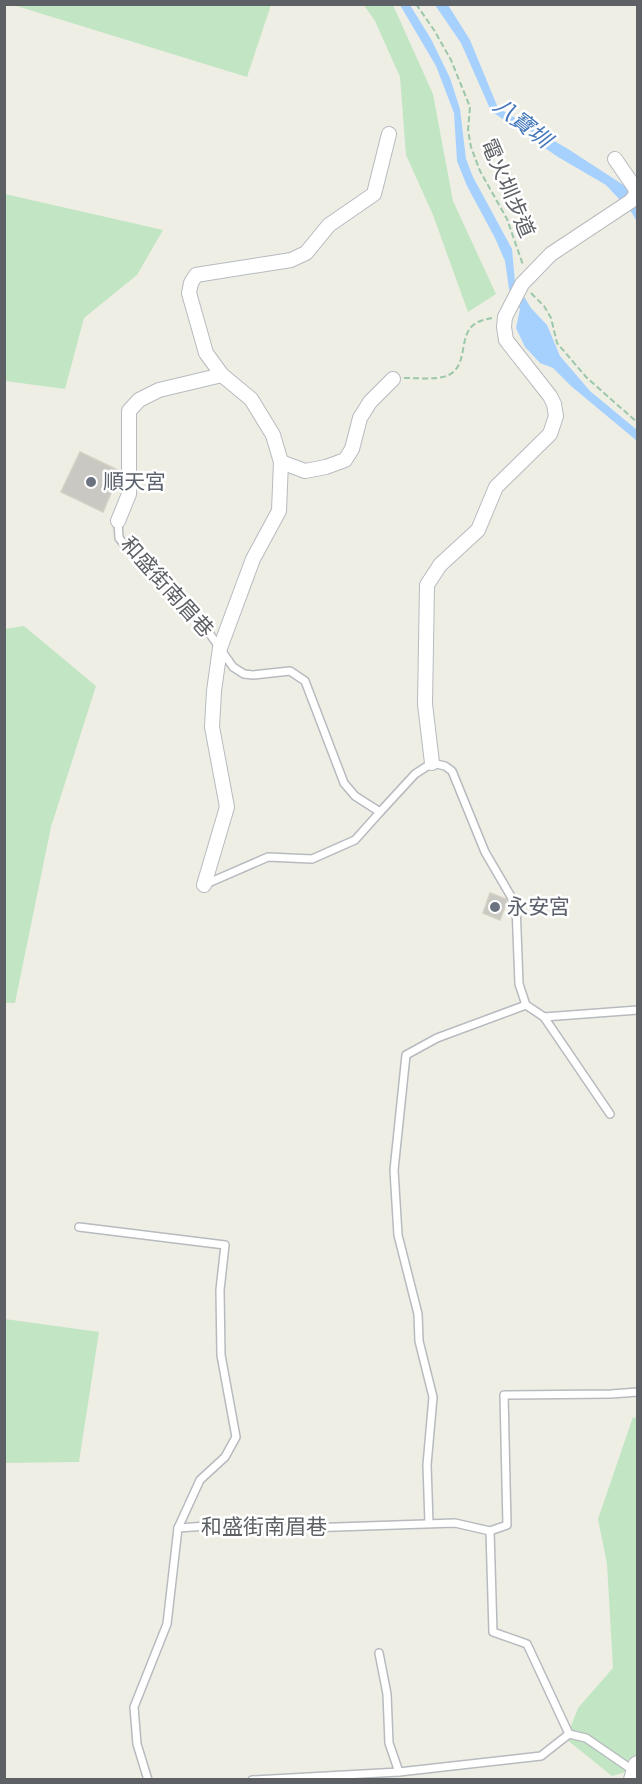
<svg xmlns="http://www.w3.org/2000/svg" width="642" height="1784" viewBox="0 0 642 1784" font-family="Karla,'Noto Sans TC',sans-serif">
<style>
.green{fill:#c2e6c4}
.water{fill:#a6d1fe}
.building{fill:#cac8c2;stroke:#d4d0c3;stroke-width:1.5}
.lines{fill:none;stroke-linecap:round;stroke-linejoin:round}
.service-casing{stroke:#b7babf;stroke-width:10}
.minor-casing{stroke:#b7babf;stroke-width:16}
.secondary-casing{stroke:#b8bbc1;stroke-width:22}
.path{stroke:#9bc7ab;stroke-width:2;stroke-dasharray:6 3;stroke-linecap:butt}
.service{stroke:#fff;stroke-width:7}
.minor{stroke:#fff;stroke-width:14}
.secondary{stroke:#fff;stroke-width:20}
.worship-dot{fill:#6b7280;stroke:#fff;stroke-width:2}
.labels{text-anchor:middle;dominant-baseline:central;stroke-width:5;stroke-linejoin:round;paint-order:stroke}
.street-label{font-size:21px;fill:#5d6065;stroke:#fff}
.worship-label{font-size:21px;fill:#5b616d;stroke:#fff;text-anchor:start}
.water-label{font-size:22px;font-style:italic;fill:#4476ba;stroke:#fff}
</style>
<rect width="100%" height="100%" fill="#efeee5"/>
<g class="green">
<path d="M10,4H271V5L247,77Z"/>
<path d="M364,5H393L433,94L453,201L496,294L468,312L433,215L406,155L400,77L375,21Z"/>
<path d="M5,194L163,230L137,275L84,318L65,389L5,381Z"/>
<path d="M24,626L96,686L51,827L15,1003H4V629Z"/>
<path d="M5,1319L99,1332L79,1462L5,1463Z"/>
<path d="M633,1417L638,1419L637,1769L612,1776L566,1739L578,1708L613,1668L607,1564L598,1519Z"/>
</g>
<g class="water">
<path d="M400,5H410L431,39L450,78L460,109L466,159L473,177L512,249L515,282L531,308L547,325L560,356L590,391L637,430V441L571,386L553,368L540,363L525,347L516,328L520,309L509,289L505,261L495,238L467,186L457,161L454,113L436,66Z"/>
<path d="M435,5H448L470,40L498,108L568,149L628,188L637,202V222L632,213L606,185L558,157L491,111L461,43Z"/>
</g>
<g class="building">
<path d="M80,452L120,471L103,512L61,492Z"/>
<path d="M490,893L506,899L507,901L500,920L483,913Z"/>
</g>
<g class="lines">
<defs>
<g id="service">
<path d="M118,521L119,538L128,549L191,607L233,667L244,674L253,675L290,671L305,681L344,783L355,796L380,812L415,774L432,763L445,766L452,771L485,852L516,905L519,984L526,1005L544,1017L638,1010"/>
<path d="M206,884L268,857L312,859L355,840L380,812"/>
<path d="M544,1017L610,1114"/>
<path d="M79,1227L225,1245L220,1290L221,1355L236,1437L225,1457L200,1480L178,1528"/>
<path d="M429,1523L427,1465L433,1397L419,1341L418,1314L398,1235L394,1170L406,1055L437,1038L526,1005"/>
<path d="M490,1531L493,1632L527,1644L569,1734"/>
<path d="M379,1653L387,1694L389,1743L399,1772"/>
<path d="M148,1780L137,1744L134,1707L167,1624L178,1528L207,1526L250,1530L455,1523L490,1531L507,1525L504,1395L611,1394L638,1392"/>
<path d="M252,1780L399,1772L541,1756L569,1734L586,1738L634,1771"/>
</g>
<g id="minor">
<path d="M281,462L305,471L326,467L345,460L352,449L360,418L370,402L393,379"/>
<path d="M118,521L129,494V411L139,400L159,390L222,375"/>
<path d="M432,763L425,704L427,585L440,565L478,530L496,487L550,434L556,416L554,404L550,396L506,340L504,327L505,317L522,284L551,254L631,201L636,194L635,188L615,159"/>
<path d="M204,885L227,807L212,727L214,691L220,648L253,559L279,511L281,462L273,435L251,399L222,375L206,353L189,293L191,283L196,275L202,274L291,260L306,253L329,225L374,194L389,134"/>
</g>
<path id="secondary" d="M634,1780L638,1766"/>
</defs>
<use href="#service" class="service-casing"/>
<use href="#minor" class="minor-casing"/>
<use href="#secondary" class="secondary-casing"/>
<g class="path">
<path d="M416,4L434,30L451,60L470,107L468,130L471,147L480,171L507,219L523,265"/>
<path d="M531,293L544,306L551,318L557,343L587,378L638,423"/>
<path d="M404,378C415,378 427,379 437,378C475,374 453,334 478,322C482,320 487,319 492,318"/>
</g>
<use href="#service" class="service"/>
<use href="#minor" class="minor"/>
<use href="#secondary" class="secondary"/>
</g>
<g class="worship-dot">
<circle cx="91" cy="482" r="6"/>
<circle cx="495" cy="907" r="6"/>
</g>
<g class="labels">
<g class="street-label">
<text transform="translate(508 188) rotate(67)">電火圳步道</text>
<text transform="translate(167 587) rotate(48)">和盛街南眉巷</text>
<text x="264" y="1527">和盛街南眉巷</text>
</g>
<g class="worship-label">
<text x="103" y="482">順天宮</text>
<text x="507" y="907">永安宮</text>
</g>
<g class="water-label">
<text transform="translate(522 123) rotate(38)">八寶圳</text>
</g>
</g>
<rect width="642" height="1784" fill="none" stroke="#5d6065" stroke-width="12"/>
</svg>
